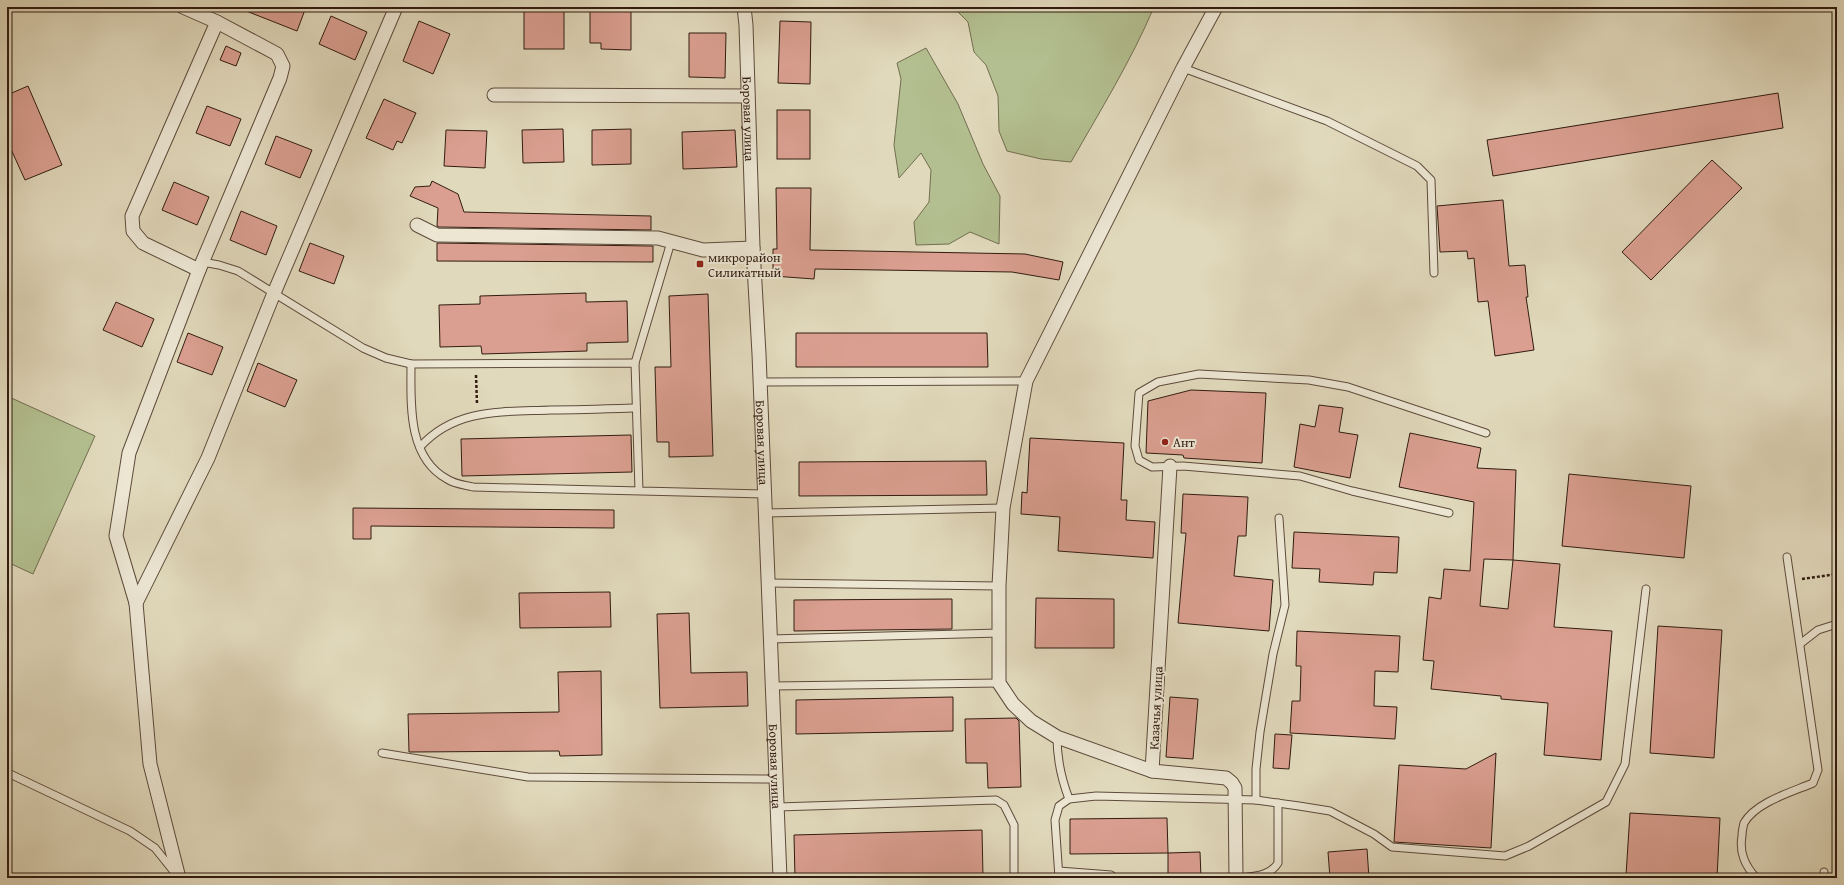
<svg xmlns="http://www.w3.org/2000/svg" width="1844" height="885" viewBox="0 0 1844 885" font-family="'Gentium Book Plus',serif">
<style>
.green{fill:#b3bf90;stroke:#726e50}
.building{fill:#da9f90;stroke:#311c10;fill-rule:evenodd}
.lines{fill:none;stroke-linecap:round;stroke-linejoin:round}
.service-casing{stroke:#5d4b3b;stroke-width:9}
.minor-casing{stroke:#5d4b3b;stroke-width:15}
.path{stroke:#311c10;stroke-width:2.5;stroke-dasharray:3 2;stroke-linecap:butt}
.service{stroke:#ece6d3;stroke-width:7}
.minor{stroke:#ece6d3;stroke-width:13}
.poi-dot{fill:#8f2418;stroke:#ece6d3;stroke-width:1.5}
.labels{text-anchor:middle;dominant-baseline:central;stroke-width:4;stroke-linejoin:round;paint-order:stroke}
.street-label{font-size:13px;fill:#311c10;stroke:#ece6d3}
.poi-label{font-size:13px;fill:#311c10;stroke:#ece6d3;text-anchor:start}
</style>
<rect width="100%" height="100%" fill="#e1d9bc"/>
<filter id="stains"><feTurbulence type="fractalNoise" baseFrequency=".005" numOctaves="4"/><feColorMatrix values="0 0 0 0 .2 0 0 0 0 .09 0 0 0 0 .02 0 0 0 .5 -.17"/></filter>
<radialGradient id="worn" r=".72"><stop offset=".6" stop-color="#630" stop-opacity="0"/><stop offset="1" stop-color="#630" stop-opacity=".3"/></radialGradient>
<g class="green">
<path d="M953,7H1154C1131,61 1100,111 1071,162L1041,159L1007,151L999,131L998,96L986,65L974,52L968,22Z"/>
<path d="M926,48L958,104L983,164L1000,196L999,244L970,232L949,244L916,245L914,222L929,202L931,170L921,153L899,178L894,145L901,79L897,63Z"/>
<path d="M7,396L95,436L33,574L7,562Z"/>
</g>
<g class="building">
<path d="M236,7H306L297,31Z"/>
<rect x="524" y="9" width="40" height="40"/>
<path d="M590,11H631V50L601,49V43H590Z"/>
<path d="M331,16L367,32L355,60L319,44Z"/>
<path d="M419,21L450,34L433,74L403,61Z"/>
<path d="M780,21L811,22L810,84L778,83Z"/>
<path d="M689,33H726L725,78L689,77Z"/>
<path d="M226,46L241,53L236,66L220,60Z"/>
<path d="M28,86L62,165L25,180L10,147L7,148V95Z"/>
<path d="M1778,93L1783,128L1493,176L1487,140Z"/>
<path d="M384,99L416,113L402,143L397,141L393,150L366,138Z"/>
<path d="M207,106L241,119L230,146L196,133Z"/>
<rect x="777" y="110" width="33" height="49"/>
<path d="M563,129L564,162L523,163L522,130Z"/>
<path d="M631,129V164L592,165V130Z"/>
<path d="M446,130L487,131L485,168L444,166Z"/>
<path d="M735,130L737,167L683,169L682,132Z"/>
<path d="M276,136L312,150L300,178L265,164Z"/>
<path d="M1712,160L1742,188L1651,280L1622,252Z"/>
<path d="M432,181L458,194L464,212L651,216V230L439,227L437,226L438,208L410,196L415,187L430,186Z"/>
<path d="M174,182L209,197L197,225L162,210Z"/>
<path d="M776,188H811L810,250L1025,254L1063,262L1059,280L1012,272L815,269L814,279L773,276V249H777Z"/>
<path d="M1503,200L1509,266L1525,265L1528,297H1526L1534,350L1495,356L1488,301L1478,302L1474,258L1468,259L1467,251L1440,252L1437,206Z"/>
<path d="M241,211L277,226L266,255L230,240Z"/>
<path d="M310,243L344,256L334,284L299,271Z"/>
<path d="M437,243L651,246H653V262L437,261Z"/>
<path d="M586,293V302L627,301L628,342L587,343V351L482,354L481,346L440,347L439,305L480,304V296Z"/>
<path d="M708,294L713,456L669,457V442H657L655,367H671L669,296Z"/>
<path d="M116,302L154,319L142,347L103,330Z"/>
<path d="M188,333L223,347L212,375L177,362Z"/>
<path d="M796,333H987L988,367H796Z"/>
<path d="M258,363L297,380L285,407L247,391Z"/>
<path d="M1191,390L1266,393L1262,463L1184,458L1183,455L1146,453L1148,401Z"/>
<path d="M1319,405L1343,408L1339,432L1358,435L1350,478L1294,467L1300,424L1315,427Z"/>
<path d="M1410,433L1481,448L1477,468L1516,470L1513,560L1560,564L1554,627L1612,631L1601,760L1544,755L1548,703L1501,699V696L1431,689L1434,661L1423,660L1429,597L1441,599L1444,569L1470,571L1474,502L1399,487ZM1484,559L1513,560L1508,609L1480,606Z"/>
<path d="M631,435L632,472L462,476L461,439Z"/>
<path d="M1030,438L1124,443L1121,500H1127L1126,520L1155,522L1153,558L1058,551L1060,517L1021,514L1022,492L1027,493Z"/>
<path d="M986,461L987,495L799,496V462Z"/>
<path d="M1569,474L1691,486L1684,558L1562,546Z"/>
<path d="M1183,494L1248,497L1246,536H1238L1234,576L1273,580L1269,631L1178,623L1186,533H1181Z"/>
<path d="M353,508L614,510V528L371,526V539H353Z"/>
<path d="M1294,532L1399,537L1397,573L1374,572L1373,585L1319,582L1320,569L1292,568Z"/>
<path d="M610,592L611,627L520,628L519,593Z"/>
<path d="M1036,598L1114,599V648H1035Z"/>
<path d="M952,599V629L794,631V600Z"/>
<path d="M689,613L691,673L747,672L748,706L660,708L657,614Z"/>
<path d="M1658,626L1722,630L1714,758L1650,753Z"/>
<path d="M1297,631L1400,636L1398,672L1375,671L1374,706L1397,707L1395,739L1290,733L1292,701H1300L1301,666H1296Z"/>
<path d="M601,671L602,755L560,756L559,751L409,752L408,714L559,712L558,672Z"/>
<path d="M953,697V731L796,734V700Z"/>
<path d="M1170,697L1198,699L1193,759L1166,757Z"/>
<path d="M1016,718L1019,721L1021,787L988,788L987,763H966L965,719Z"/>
<path d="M1275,734L1292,735L1289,769L1273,768Z"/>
<path d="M1496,753L1491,848L1394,842L1399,765L1466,769Z"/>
<path d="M1630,813L1720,818L1717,878H1679L1626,875Z"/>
<path d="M1167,818L1168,853L1070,854V819Z"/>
<path d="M982,830L983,877L795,878L794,835Z"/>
<path d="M1367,849L1369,878H1330L1328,852Z"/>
<path d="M1200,852L1201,878H1168V853Z"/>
</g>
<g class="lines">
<defs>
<g id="service">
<path d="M1183,68L1327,121L1417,166L1431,180L1434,273"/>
<path d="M202,262L219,265L238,271L363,348L386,358L411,364"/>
<path d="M635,363L671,242"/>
<path d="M760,382L1026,381"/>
<path d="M420,447C455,408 502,412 550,410C579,410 607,409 636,408"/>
<path d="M639,491L635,363L411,364C411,403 407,457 447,479C454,484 465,485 473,487L765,494"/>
<path d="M766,513L1003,508"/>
<path d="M1449,513L1352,491L1300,476L1183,466L1152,467L1139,460L1135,446L1139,393L1158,382L1199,374L1309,380L1348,387L1486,433"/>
<path d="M768,583L999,586"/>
<path d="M770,639L1000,633"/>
<path d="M1800,644L1818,630L1837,624"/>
<path d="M773,686L999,683"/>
<path d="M1057,737C1057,759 1061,778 1069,799"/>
<path d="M382,753L528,777L777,779"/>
<path d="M7,775L10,774L130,831L155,848L175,873"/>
<path d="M1256,800V769L1260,732L1273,654L1285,605L1279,518"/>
<path d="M778,807L996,800L1004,805L1014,825V878"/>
<path d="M1059,871L1111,875L1114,878"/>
<path d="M1059,878L1055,820L1059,806L1069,799L1096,796L1256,800L1299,806L1330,811L1374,834L1392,847L1505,856L1529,846L1606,802L1625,764L1646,589"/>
<path d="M1241,878C1255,876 1270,876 1278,863V803"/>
<path d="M1756,878C1745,865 1739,853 1742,836C1742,832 1743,827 1744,823C1756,802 1792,792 1813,783L1818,770L1787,557"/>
<path d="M1824,878V872"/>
</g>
<g id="minor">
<path id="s1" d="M744,7L746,25L753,248L759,354L780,878"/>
<path d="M494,95L748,96"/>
<path d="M417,225L437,235L658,238L703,250L753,248"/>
<path d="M199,270L143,243L133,231L132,216L217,22"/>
<path d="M1170,466L1152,771L1226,778L1232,783L1235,788L1236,878"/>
<path d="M136,603L208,458L274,293L396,7"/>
<path d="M1152,771L1057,737L1031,721L1013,704L999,683V586L1003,508L1026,381L1183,68L1216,7"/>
<path d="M179,878L150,764L136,603L116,536L129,453L199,270L280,78L283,66L277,54L217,22L183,7"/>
</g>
</defs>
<use href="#service" class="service-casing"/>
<use href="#minor" class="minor-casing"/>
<g class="path">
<path d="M476,375L477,404"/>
<path d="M1802,579L1837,574"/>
</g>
<use href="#service" class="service"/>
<use href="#minor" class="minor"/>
</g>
<g class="poi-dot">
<rect x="696" y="260" width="8" height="8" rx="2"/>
<circle cx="1165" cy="442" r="4"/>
</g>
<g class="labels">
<g class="street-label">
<text stroke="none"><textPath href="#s1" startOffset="112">Боровая улица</textPath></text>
<text stroke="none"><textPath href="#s1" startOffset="436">Боровая улица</textPath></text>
<text transform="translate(1156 708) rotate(-87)">Казачья улица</text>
<text stroke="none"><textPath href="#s1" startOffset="760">Боровая улица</textPath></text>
</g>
<g class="poi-label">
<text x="708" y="257">микрорайон<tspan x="708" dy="15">Силикатный</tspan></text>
<text x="1173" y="442">Ант</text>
</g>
</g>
<rect width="1844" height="885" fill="none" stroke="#e1d9bc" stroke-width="24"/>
<rect x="8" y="8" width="1828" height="869" fill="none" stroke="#311c10" stroke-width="2"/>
<rect x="12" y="12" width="1820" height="861" fill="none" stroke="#311c10"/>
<rect width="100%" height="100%" filter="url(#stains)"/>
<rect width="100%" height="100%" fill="url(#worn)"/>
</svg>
